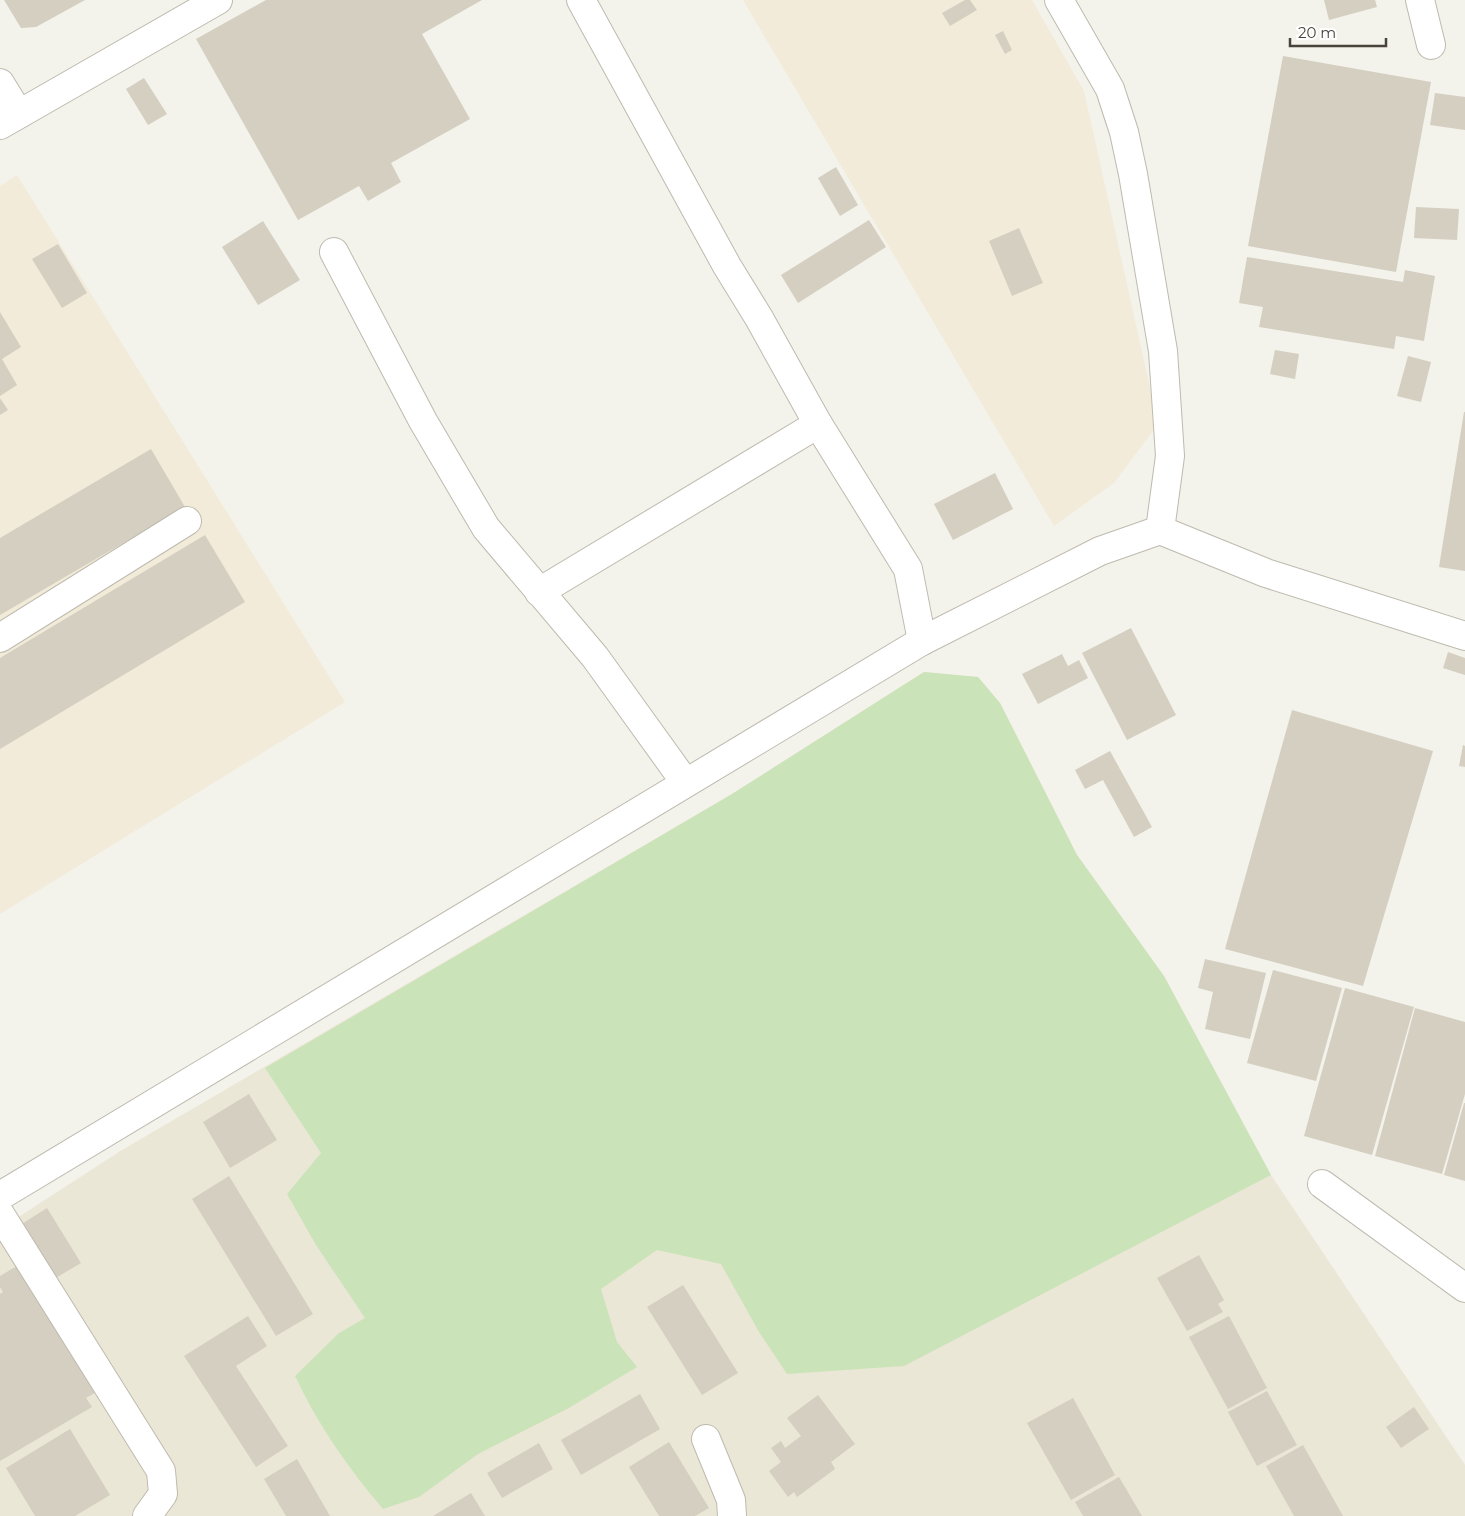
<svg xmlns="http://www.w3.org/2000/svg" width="1465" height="1516" viewBox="0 0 1465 1516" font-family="Montserrat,sans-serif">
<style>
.commercial{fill:#f2ebd9}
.education{fill:#ebe7d6}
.green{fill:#cbe3b8}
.building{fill:#d4cfc1}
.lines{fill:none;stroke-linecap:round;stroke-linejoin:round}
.minor-casing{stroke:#bebaae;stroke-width:30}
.minor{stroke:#fff;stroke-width:28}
</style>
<rect width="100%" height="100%" fill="#f3f2eb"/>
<g class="commercial">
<path d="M743,0H1032L1084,91L1158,424L1114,483L1054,526Z"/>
<path d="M17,175L345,702L0,914V186Z"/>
</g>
<path class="education" d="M924,672L978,677L1000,703L1077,855L1164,976L1271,1175L1465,1465V1516H0V1229L122,1150L732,794Z"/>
<path class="green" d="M924,672L978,677L1000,703L1077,855L1164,976L1271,1175L904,1366L787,1374L759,1332L721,1264L657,1250L601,1289L617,1342L637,1367L569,1408L478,1454L419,1497L383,1509C348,1468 318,1425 295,1376L339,1333L365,1318L316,1245L287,1194L321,1153L265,1068L732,794Z"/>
<g class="building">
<path d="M4,0H85L36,27L21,28Z"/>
<path d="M266,0H482L422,34L470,119L391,163L401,182L368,201L359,186L298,220L196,39Z"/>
<path d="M965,0H970L977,10L950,26L942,13Z"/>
<path d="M1324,0H1375L1377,7L1329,20Z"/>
<path d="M1003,31L1012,50L1005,54L995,35Z"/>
<path d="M1283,56L1431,82L1396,272L1248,246Z"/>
<path d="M144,78L167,114L148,125L126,89Z"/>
<path d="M1435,93L1465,97V130L1430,125Z"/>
<path d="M836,167L858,205L840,216L818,178Z"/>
<path d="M1416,207L1459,209L1457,240L1414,238Z"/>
<path d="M869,220L886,247L798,303L781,275Z"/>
<path d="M263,221L300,280L258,305L222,247Z"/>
<path d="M1019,228L1043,283L1012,296L989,241Z"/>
<path d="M58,244L87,293L62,308L32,259Z"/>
<path d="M1247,257L1403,282L1405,270L1435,276L1424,341L1396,336L1394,349L1259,327L1263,307L1239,303Z"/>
<path d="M0,312L21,347L2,359L17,385L0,396Z"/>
<path d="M1275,350L1299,354L1295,379L1270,374Z"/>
<path d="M1408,356L1431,362L1421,402L1397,396Z"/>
<path d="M0,398L8,410L0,415Z"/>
<path d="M1464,412H1465V571L1439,567Z"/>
<path d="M151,449L185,507L0,615V538Z"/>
<path d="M995,473L1013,509L953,540L934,504Z"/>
<path d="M205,535L245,602L0,749V658Z"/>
<path d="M1131,628L1176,715L1127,740L1082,653Z"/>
<path d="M1448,652L1465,658V675L1443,668Z"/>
<path d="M1062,654L1068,666L1079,660L1088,678L1038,704L1022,674Z"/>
<path d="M1292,710L1433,751L1363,986L1225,949Z"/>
<path d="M1463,745L1465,746V767L1459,766Z"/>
<path d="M1110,751L1152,827L1134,837L1103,780L1085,789L1075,770Z"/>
<path d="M1205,959L1266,973L1250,1039L1205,1029L1213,992L1198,988Z"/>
<path d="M1273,970L1342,988L1316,1081L1247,1063Z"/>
<path d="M1345,988L1414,1007L1372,1155L1304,1136Z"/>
<path d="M1415,1008L1465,1022V1094L1442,1174L1375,1156Z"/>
<path d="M249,1094L277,1140L230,1168L203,1122Z"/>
<path d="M1464,1103H1465V1181L1444,1175Z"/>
<path d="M229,1176L313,1314L276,1336L192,1199Z"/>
<path d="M47,1208L81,1263L54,1279L20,1225Z"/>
<path d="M1199,1255L1224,1300L1218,1304L1223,1312L1187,1331L1157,1278Z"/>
<path d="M22,1263L98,1391L86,1398L92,1407L0,1461V1294L3,1292L0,1287V1276Z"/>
<path d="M683,1285L738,1373L702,1395L647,1307Z"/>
<path d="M248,1316L267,1346L236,1366L288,1446L256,1467L184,1356Z"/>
<path d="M1229,1316L1267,1388L1228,1409L1189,1337Z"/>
<path d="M1267,1391L1297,1445L1257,1466L1228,1412Z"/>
<path d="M640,1394L660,1429L581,1475L561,1440Z"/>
<path d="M818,1395L855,1444L831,1462L835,1469L797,1497L794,1492L788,1497L769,1471L781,1462L771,1448L781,1441L785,1448L801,1436L787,1418Z"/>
<path d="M1073,1398L1115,1475L1071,1500L1027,1423Z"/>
<path d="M1414,1407L1429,1429L1401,1448L1386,1427Z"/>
<path d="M70,1429L110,1495L75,1516H35L6,1468Z"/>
<path d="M669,1442L709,1508L695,1516H659L629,1467Z"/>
<path d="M539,1443L553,1469L502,1498L487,1473Z"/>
<path d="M1303,1445L1343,1516H1294L1266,1466Z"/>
<path d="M297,1459L330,1516H286L264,1479Z"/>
<path d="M1119,1477L1142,1516H1083L1075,1502Z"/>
<path d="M471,1493L485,1516H433Z"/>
</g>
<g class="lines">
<defs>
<g id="minor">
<path d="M581,0L727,266L759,318L818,424L908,569L922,641"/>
<path d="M1420,0L1431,45"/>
<path d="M0,83L19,114"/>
<path d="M0,125L218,0"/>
<path d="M334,252L423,421L486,528L595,657L685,782"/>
<path d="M1160,530L1266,573L1465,636"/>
<path d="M539,592L818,424"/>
<path d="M0,638L187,521"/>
<path d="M1322,1184L1465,1288"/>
<path d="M0,1196L922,641L1100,551L1160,530L1170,456L1163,351L1133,174L1124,132L1110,89L1059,0"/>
<path d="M0,1214L161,1471L163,1494L147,1516"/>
<path d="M706,1439L731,1500L732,1516"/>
</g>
</defs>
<use href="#minor" class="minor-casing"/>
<use href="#minor" class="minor"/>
</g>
<path d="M1290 38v8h96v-8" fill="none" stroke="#474339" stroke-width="2.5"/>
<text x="1298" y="38" font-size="15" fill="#474339" stroke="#ffffff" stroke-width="4" paint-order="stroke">20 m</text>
</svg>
